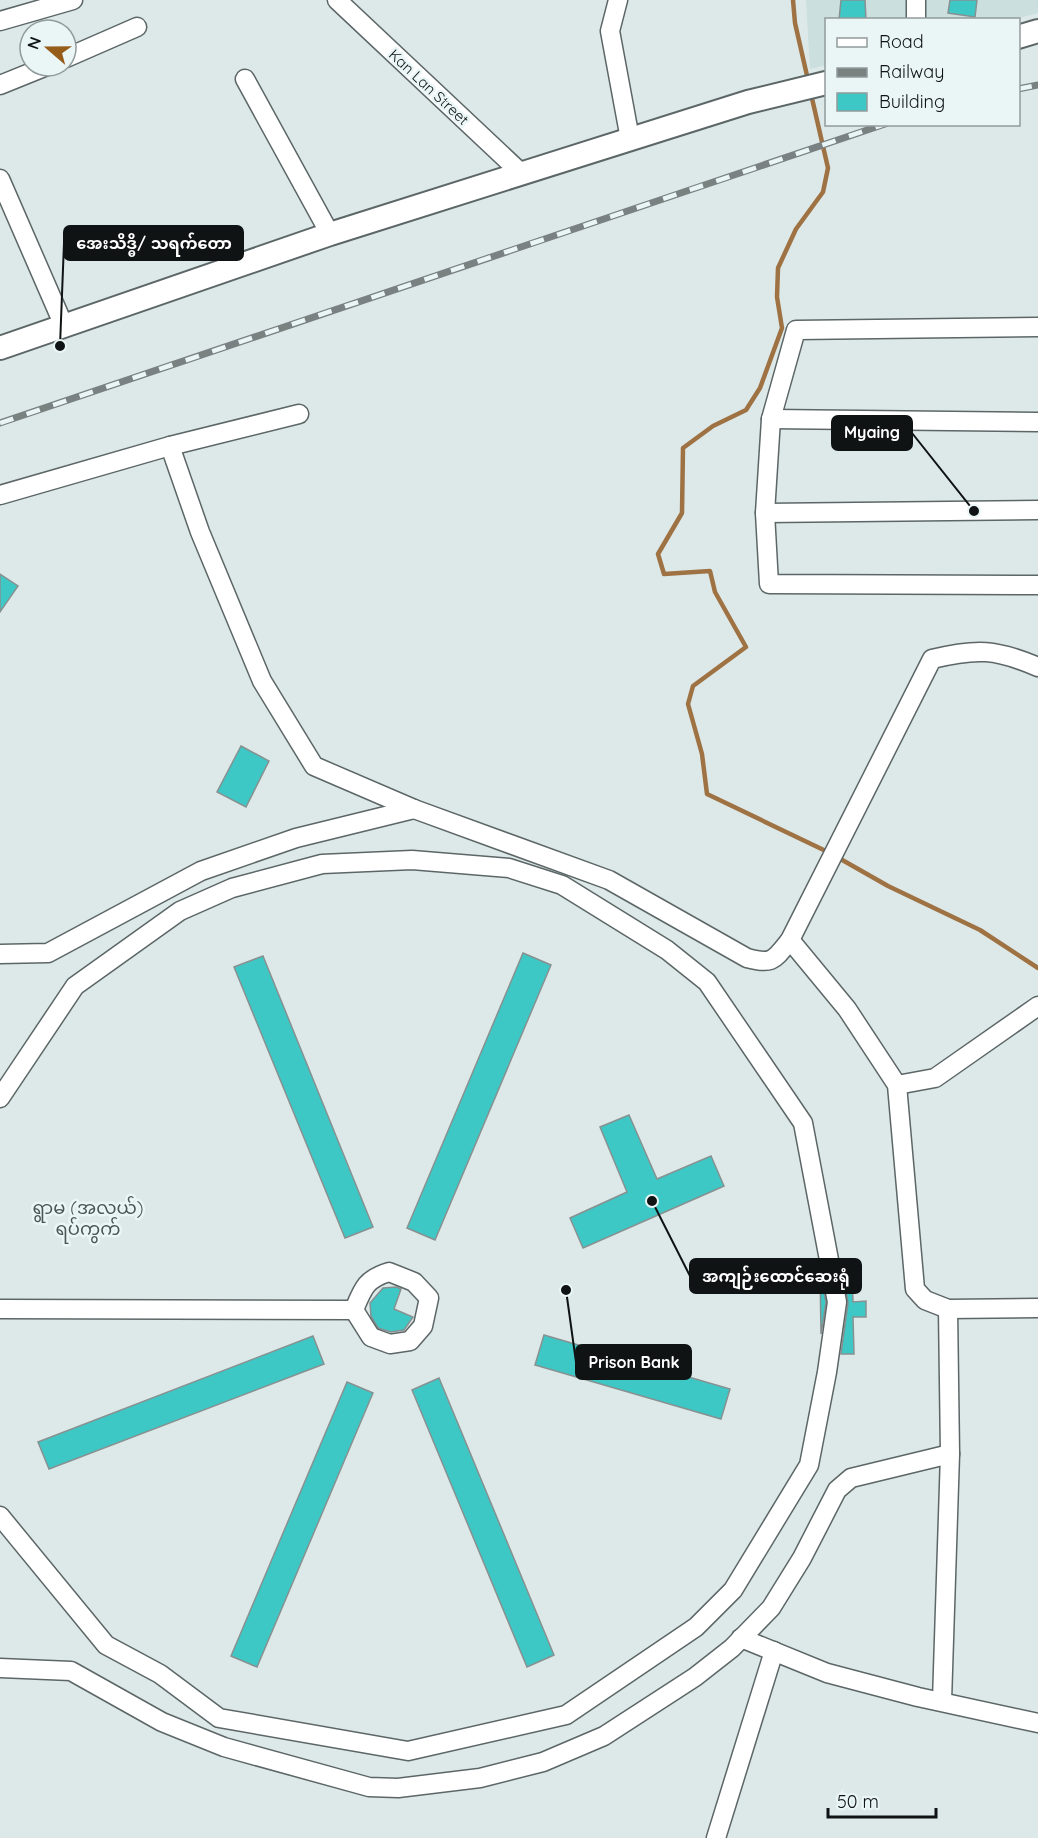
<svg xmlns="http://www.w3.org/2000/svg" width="1038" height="1838" viewBox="0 0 1038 1838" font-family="Quicksand,'Noto Sans Myanmar',sans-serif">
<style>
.built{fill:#cadfde}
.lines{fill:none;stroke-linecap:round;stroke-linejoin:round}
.stream{stroke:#9f7243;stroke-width:4.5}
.building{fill:#3dc8c6;stroke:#879191;stroke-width:1.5}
.minor-casing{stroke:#5c6666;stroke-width:21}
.major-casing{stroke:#5c6666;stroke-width:26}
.minor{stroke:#fff;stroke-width:18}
.major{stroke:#fff;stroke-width:22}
.rail-casing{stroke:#798181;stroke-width:7}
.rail{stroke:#eaf6f6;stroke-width:4.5;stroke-dasharray:14;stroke-linecap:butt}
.labels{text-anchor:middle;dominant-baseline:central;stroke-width:5;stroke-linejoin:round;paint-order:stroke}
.street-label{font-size:15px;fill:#0f1313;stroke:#eaf6f6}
.quarter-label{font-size:18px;fill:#4b5555;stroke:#eaf6f6}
.leader{fill:none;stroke:#0f1313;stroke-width:2}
.callout-dot{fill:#0f1313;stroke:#eaf6f6;stroke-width:2}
.callout{fill:#0f1313;stroke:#0f1313;stroke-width:2}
.callout-label{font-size:16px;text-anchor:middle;font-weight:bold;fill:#fff}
</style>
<rect width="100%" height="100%" fill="#dde9e8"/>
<path class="built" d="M806,0H1038V13L1011,20H826V65L810,69Z"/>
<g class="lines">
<g class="stream">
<path d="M793,0L795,23L808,80"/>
<path d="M811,94L828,168L823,192L796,229L778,268L777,297L782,328L760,388L746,410L713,426L683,448L682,513L658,554L664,574L710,571L715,592L746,647L693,686L688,704L702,754L707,794L830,853"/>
<path d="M837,857L888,886L980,930L1038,968"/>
</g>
</g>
<g class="building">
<path d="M841,0H865L866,20H839Z"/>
<path d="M950,0H977L975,17L948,13Z"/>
<path d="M0,574L18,586L0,612Z"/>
<path d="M241,746L269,761L246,807L217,792Z"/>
<path d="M523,953L551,965L435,1240L407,1228Z"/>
<path d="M263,956L373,1227L345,1238L234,967Z"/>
<path d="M629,1115L657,1179L711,1156L724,1186L583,1248L570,1218L627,1192L600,1127Z"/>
<path d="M843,1271H852L853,1302L866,1301V1317H853L854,1354H841L848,1303Z"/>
<path d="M820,1272L826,1302L821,1334Z"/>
<path d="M396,1287L401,1289L394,1309L413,1317L404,1330L391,1332L378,1328L371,1316L370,1303L383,1288Z"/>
<path d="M544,1335L730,1389L721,1419L535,1365Z"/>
<path d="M313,1336L324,1364L49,1469L38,1442Z"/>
<path d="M439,1378L554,1655L527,1667L412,1390Z"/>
<path d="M347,1382L373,1393L257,1667L231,1656Z"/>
</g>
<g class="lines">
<defs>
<g id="minor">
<path d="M337,0L521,173"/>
<path d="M618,0L610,31L630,139"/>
<path d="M916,0V20"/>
<path d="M0,21L73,0"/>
<path d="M66,58L137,27"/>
<path d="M245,79L330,234"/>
<path d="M0,85L47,66"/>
<path d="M0,179L64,326"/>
<path d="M1038,327L796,330L771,419L765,513L769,584L1038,585"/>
<path d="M299,414L170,446L200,532L262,681L314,766L414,809L609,880L747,958C773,965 774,960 790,940L932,659C977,648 996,649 1038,667"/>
<path d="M771,419L1038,422"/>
<path d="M0,495L170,446"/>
<path d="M765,513L1038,510"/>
<path d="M790,940L847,1009L897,1085L915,1289L925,1300L948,1309L1038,1308"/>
<path d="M0,954L48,953L201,871L296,838L414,809"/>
<path d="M897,1085L935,1078L1038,1006"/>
<path d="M0,1098L75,986L180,911L232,888L322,864L412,860L509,868L562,885L667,950L707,982L803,1123L837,1302L827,1372L809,1465L733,1590L696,1627L566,1715L408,1751L219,1718L160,1674L106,1645L0,1516"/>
<path d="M389,1272L414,1282L429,1298L423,1326L410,1341L390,1344L371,1337L354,1310C363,1288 366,1279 389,1272Z"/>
<path d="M0,1309L354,1310"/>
<path d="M741,1638L827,1673L918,1697L1038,1723"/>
<path d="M0,1668L71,1671L162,1722L224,1747L369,1787L398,1788L480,1778L543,1762L604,1736L695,1677L732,1648L771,1608L802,1558L837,1490L851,1478L950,1454"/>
<path d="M942,1701L950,1454L948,1309"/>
<path d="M716,1838L774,1651"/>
</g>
<g id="major">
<path d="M1018,37L1038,31"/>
<path d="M0,348L330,234L748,102L826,83"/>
</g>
</defs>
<use href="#minor" class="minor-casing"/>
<use href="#major" class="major-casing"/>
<use href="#minor" class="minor"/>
<use href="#major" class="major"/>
<defs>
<g id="rail">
<path d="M1018,89L1038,85"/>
<path d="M0,423L885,124"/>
</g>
</defs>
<use href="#rail" class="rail-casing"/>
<use href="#rail" class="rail"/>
</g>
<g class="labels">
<g class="street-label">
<text transform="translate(429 87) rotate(43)">Kan Lan Street</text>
</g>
<g class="quarter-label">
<text x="88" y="1207">ရွာမ (အလယ်)<tspan x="88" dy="21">ရပ်ကွက်</tspan></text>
</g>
</g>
<path class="leader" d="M60 346L64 243M974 511L912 433M652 1201L690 1276M566 1290L576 1362"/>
<g class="callout-dot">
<circle cx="60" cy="346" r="6"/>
<circle cx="974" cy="511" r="6"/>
<circle cx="652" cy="1201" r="6"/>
<circle cx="566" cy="1290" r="6"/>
</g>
<g class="callout">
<rect x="64" y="226" width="179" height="34" rx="6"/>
<rect x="832" y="416" width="80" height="34" rx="6"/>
<rect x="690" y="1259" width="171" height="34" rx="6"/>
<rect x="576" y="1345" width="115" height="34" rx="6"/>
</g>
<g class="callout-label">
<text x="154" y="249">အေးသိဒ္ဓိ/ သရက်တော</text>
<text x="872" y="438">Myaing</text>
<text x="776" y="1282">အကျဉ်းထောင်ဆေးရုံ</text>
<text x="634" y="1368">Prison Bank</text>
</g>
<rect x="825" y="18" width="195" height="108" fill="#eaf6f6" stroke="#929b9b" stroke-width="1.5"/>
<rect x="837" y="38" width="30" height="9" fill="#ffffff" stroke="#929b9b" stroke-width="1.5"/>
<text x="879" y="48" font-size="18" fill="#0f1313">Road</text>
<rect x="837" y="68" width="30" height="9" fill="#798181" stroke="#929b9b" stroke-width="1.5"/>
<text x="879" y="78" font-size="18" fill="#0f1313">Railway</text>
<rect x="837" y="93" width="30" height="18" fill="#3dc8c6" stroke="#929b9b" stroke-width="1.5"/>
<text x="879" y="108" font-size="18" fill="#0f1313">Building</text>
<g transform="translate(48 48) rotate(290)"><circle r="28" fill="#eaf6f6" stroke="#929b9b" stroke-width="1.5"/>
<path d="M0-4.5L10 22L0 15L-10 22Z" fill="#965d1a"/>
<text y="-9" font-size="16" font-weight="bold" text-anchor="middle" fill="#0f1313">N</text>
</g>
<path d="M828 1808v9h108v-9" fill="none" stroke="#0f1313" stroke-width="3"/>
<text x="837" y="1808" font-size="18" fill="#0f1313" stroke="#eaf6f6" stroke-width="4.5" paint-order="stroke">50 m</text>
</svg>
